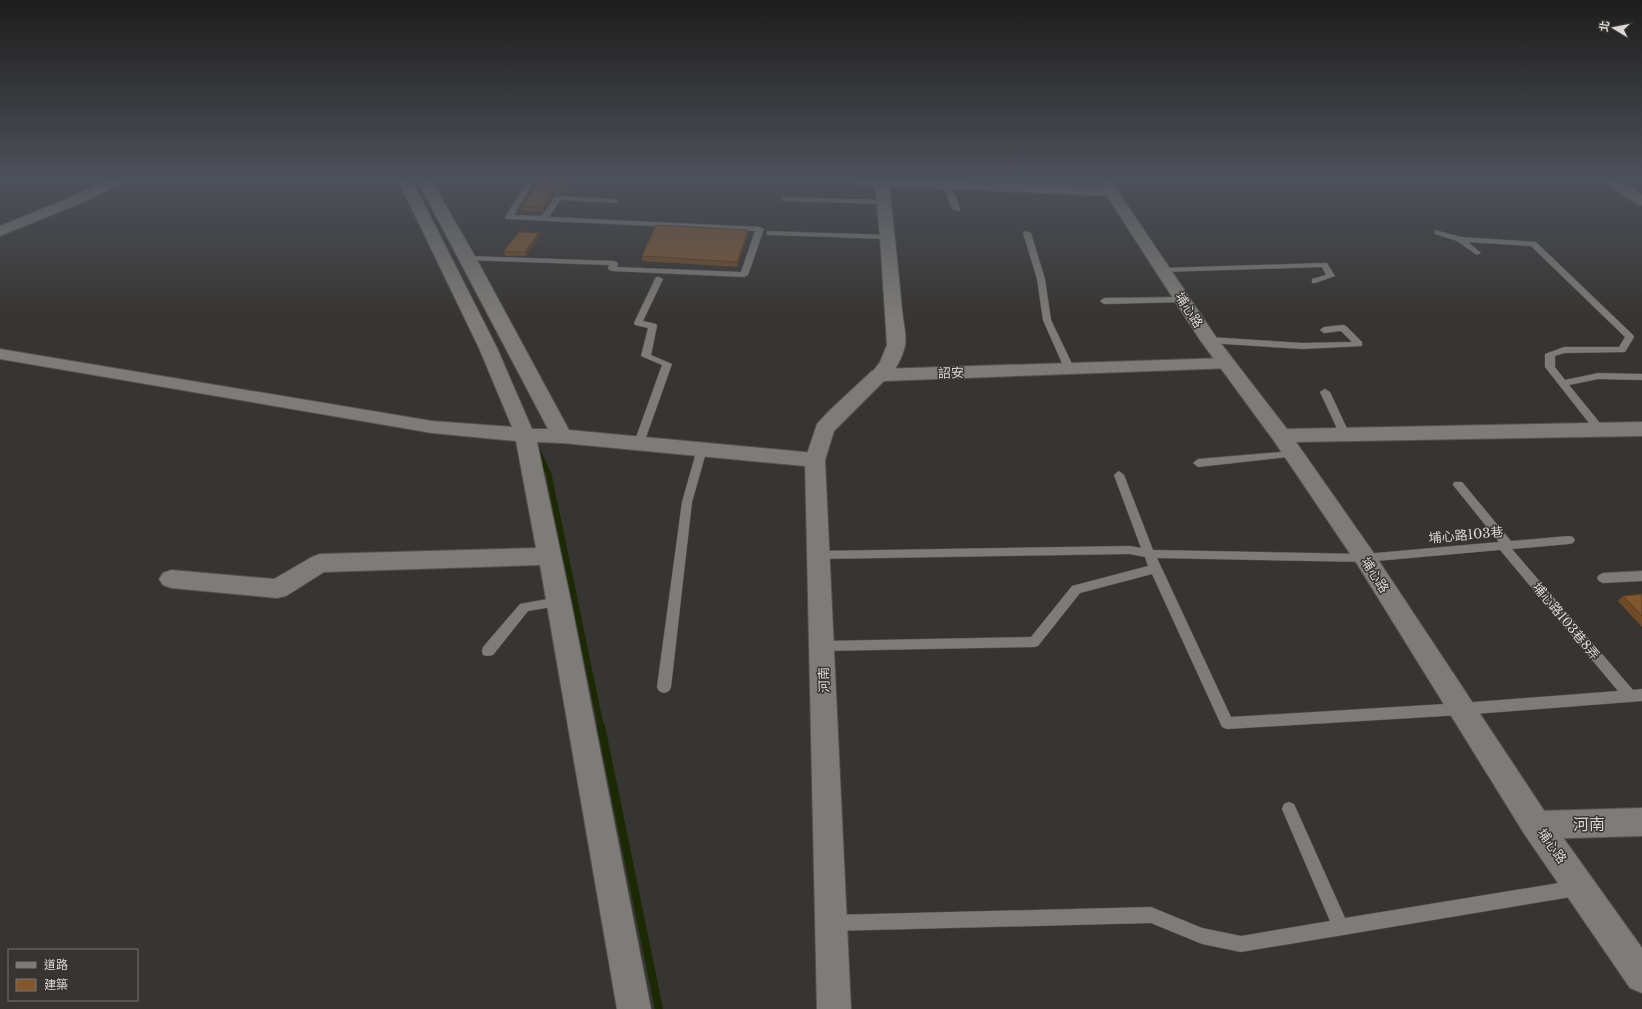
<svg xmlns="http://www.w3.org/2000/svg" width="1642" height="1009" viewBox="0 0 1642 1009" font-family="'Libre Baskerville','Noto Sans TC',serif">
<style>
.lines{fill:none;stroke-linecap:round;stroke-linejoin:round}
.stream-far2{stroke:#1b2a02;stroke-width:5.5}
.stream-far1{stroke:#1b2a02;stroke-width:6}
.stream{stroke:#1b2a02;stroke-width:8}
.lane-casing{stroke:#53524f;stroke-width:1}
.street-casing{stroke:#53524f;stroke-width:2}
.secondary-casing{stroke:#53524f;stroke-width:2}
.lane{fill:#7e7c78;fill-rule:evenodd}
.street{fill:#7e7c78;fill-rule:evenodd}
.secondary{fill:#7e7c78;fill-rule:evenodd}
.wall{fill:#704b28}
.shaded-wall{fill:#5b3d20}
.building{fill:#82572e;stroke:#5b3d20}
.labels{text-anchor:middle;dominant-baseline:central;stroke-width:3;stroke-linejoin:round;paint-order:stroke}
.street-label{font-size:13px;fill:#dad9d6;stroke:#373532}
.near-street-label{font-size:16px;fill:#dad9d6;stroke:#373532}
</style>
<rect width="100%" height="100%" fill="#373532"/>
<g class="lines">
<path class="stream-far2" d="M537,449L549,475L554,501"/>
<path class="stream-far1" d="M554,500L601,727"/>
<path class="stream" d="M601,726L659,1009"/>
<defs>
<g id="lane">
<path d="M530,178H536L514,215L542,216L555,196H558L615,199L619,201L618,203L560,200L549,217L760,227L764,229L748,275L744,277L612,271L608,269L609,265L465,260L464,258L468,256L614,261L618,263L617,267L741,272L755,231L506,219L505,217Z"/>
<path d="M1016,178H1022L1027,188L1026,190H1020Z"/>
<path d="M947,182L951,184L960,209L959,211L952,209L943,184Z"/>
<path d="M783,197L884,200L888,202L884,204L786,201H783Z"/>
<path d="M1435,230L1461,237L1536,242L1633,335L1634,337L1625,352L1564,353L1555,356V367L1565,380L1598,373L1642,374V380L1598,379L1569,385L1604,428L1605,430L1604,432H1596L1545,367V354L1564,347H1619L1625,337L1531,246L1468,242L1481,253L1477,255L1457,241L1435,234Z"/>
<path d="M767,231L888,235L892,237L888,239L770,235H767Z"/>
<path d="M1024,231L1031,233L1045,279L1051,320L1075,370L1073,372L1070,373L1065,370L1043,320L1037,279L1023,233Z"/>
<path d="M1324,263H1327L1335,276L1315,283H1312V279L1326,275L1322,267L1163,272L1159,270L1163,268Z"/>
<path d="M656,277H659L663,279L643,321L656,324L657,326L651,355L672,364L644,443L639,446L634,443L662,365L641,356L648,328L635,325L634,323Z"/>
<path d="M1183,297L1187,300L1186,302L1104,304L1100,301L1104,298Z"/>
<path d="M1343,325L1346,326L1362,342V346L1303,349L1209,343L1205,340L1209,337L1303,343L1352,342L1341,331L1324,333L1320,330L1324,327Z"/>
<path d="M1325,389L1330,392L1350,435L1349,437L1345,438L1340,435L1320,392Z"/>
<path d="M702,446L707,449L692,502L671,687L669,691L664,693L659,691L657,687L682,502L697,449Z"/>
<path d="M1293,451L1298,454L1297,456L1198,467L1193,463L1198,459Z"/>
<path d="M1119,471L1124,475L1153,550L1365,554L1499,542L1453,485L1454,482H1462L1511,541L1569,536L1573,537L1575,540L1573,543L1569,544L1512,549L1633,690L1642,689V701L1461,715L1227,729L1222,727L1152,574L1080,593L1038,646L1034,647L823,651L818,650L817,646L818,642L823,641L1031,637L1072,586L1148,566L1145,557L1130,554L820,559L816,558L814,555L816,552L820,551L1130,546L1141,548L1114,475ZM1500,550L1618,691L1461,703L1231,717L1157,558L1365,562Z"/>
<path d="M1642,571V581L1603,583L1599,581L1597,578L1599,575L1603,573Z"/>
<path d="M559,597L563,599L565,602L563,605L528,611L493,655L488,656L483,655L482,651L483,647L520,604Z"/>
<path d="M1289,802L1294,804L1345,918L1577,880L1583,882L1585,888L1583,894L1577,896L1241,952L1202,944L1151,923L832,931L826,929L824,923L826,917L832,915L1151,907L1202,928L1241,936L1330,921L1282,809L1284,804Z"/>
</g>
<g id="street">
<path d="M113,178H130L128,181L81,203L0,236V226L71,197Z"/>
<path d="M397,178H411L497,348L532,429H548L416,178H430L476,258L569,430L815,453L822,455L825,460L822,465L815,467L562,443L537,442L571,602L651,1009H617L540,565L324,572L286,596L277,598L171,588L163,585L159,579L163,573L171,570L274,579L312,557L320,554L536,548L516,441L432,433L0,359V349L432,421L512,427L479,348Z"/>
<path d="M810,178H897L1101,187L1095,178H1109L1216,337L1287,429L1642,422V436L1296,442L1373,552L1547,815L1642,948V993L1630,988L1525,835L1357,564L1274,441L1200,340L1107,196L889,186C894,227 898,268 902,310C903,321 907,336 905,346C901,362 890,384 872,379L870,375L880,362L887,345L880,237L875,185L817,182L812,181Z"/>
<path d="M1600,178H1616L1642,195V205L1637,204Z"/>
</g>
<g id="secondary">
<path d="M1226,358L1233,360L1235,364L1233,368L884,381L834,431L825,460L851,1009H817L805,460L817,424L830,410L872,371L879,369Z"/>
<path d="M1642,808V836L1536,839L1525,835L1521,825L1525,815L1536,811Z"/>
</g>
</defs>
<use href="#lane" class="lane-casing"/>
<use href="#street" class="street-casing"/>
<use href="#secondary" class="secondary-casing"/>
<use href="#lane" class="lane"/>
<use href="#street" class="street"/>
<use href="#secondary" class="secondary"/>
</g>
<g class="wall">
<path d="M543,178H572V180L570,183L571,184L563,195H554L543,212L522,211L520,207Z"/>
<path d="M748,234L737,267L642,261V256Z"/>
<path d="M540,237L526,256H505L504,251Z"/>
<path d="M1642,594V627L1618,601L1623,596Z"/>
</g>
<g class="shaded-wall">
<path d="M570,178H572V180L570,183L571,184L563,195L562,191Z"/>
<path d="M553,191L554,195L543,212L542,208Z"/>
<path d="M748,230V234L737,267V262Z"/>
<path d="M539,233L540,237L526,256L525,252Z"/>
</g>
<g class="building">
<path d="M543,178H570L568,180H570L562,191H553L542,208L520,207Z"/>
<path d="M656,225L748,230L737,262L642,256Z"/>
<path d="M519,232L539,233L525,252L504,251Z"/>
<path d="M1642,594V616L1623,596Z"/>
</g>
<linearGradient id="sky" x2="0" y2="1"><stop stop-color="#1e1d1c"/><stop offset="0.56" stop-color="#4d515a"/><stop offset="1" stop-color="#4d515a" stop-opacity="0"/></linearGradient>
<rect width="1642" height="319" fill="url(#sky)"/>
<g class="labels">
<g class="street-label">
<text transform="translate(1189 310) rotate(57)">埔心路</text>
<text transform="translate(951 373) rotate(-1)">詔安</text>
<text transform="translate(1466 535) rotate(-5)">埔心路103巷</text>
<text transform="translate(1375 575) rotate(57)">埔心路</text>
<text transform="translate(1566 621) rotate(50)">埔心路103巷8弄</text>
<text transform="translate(824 680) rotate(-92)">河南</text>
<text transform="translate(1552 846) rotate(54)">埔心路</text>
</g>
<g class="near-street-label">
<text transform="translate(1589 824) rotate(-1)">河南</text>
</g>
</g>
<rect x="8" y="949" width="130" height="52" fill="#373532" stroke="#787774"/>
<rect x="16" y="962" width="20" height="6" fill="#7e7c78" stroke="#787774"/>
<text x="44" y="969" font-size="12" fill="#dad9d6">道路</text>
<rect x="16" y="979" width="20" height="12" fill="#82572e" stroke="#787774"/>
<text x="44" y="989" font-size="12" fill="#dad9d6">建築</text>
<g transform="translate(1614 28) rotate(280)" stroke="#373532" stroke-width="3" paint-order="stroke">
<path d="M0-3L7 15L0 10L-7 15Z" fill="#dad9d6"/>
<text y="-6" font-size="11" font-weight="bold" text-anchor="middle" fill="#dad9d6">北</text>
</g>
</svg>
